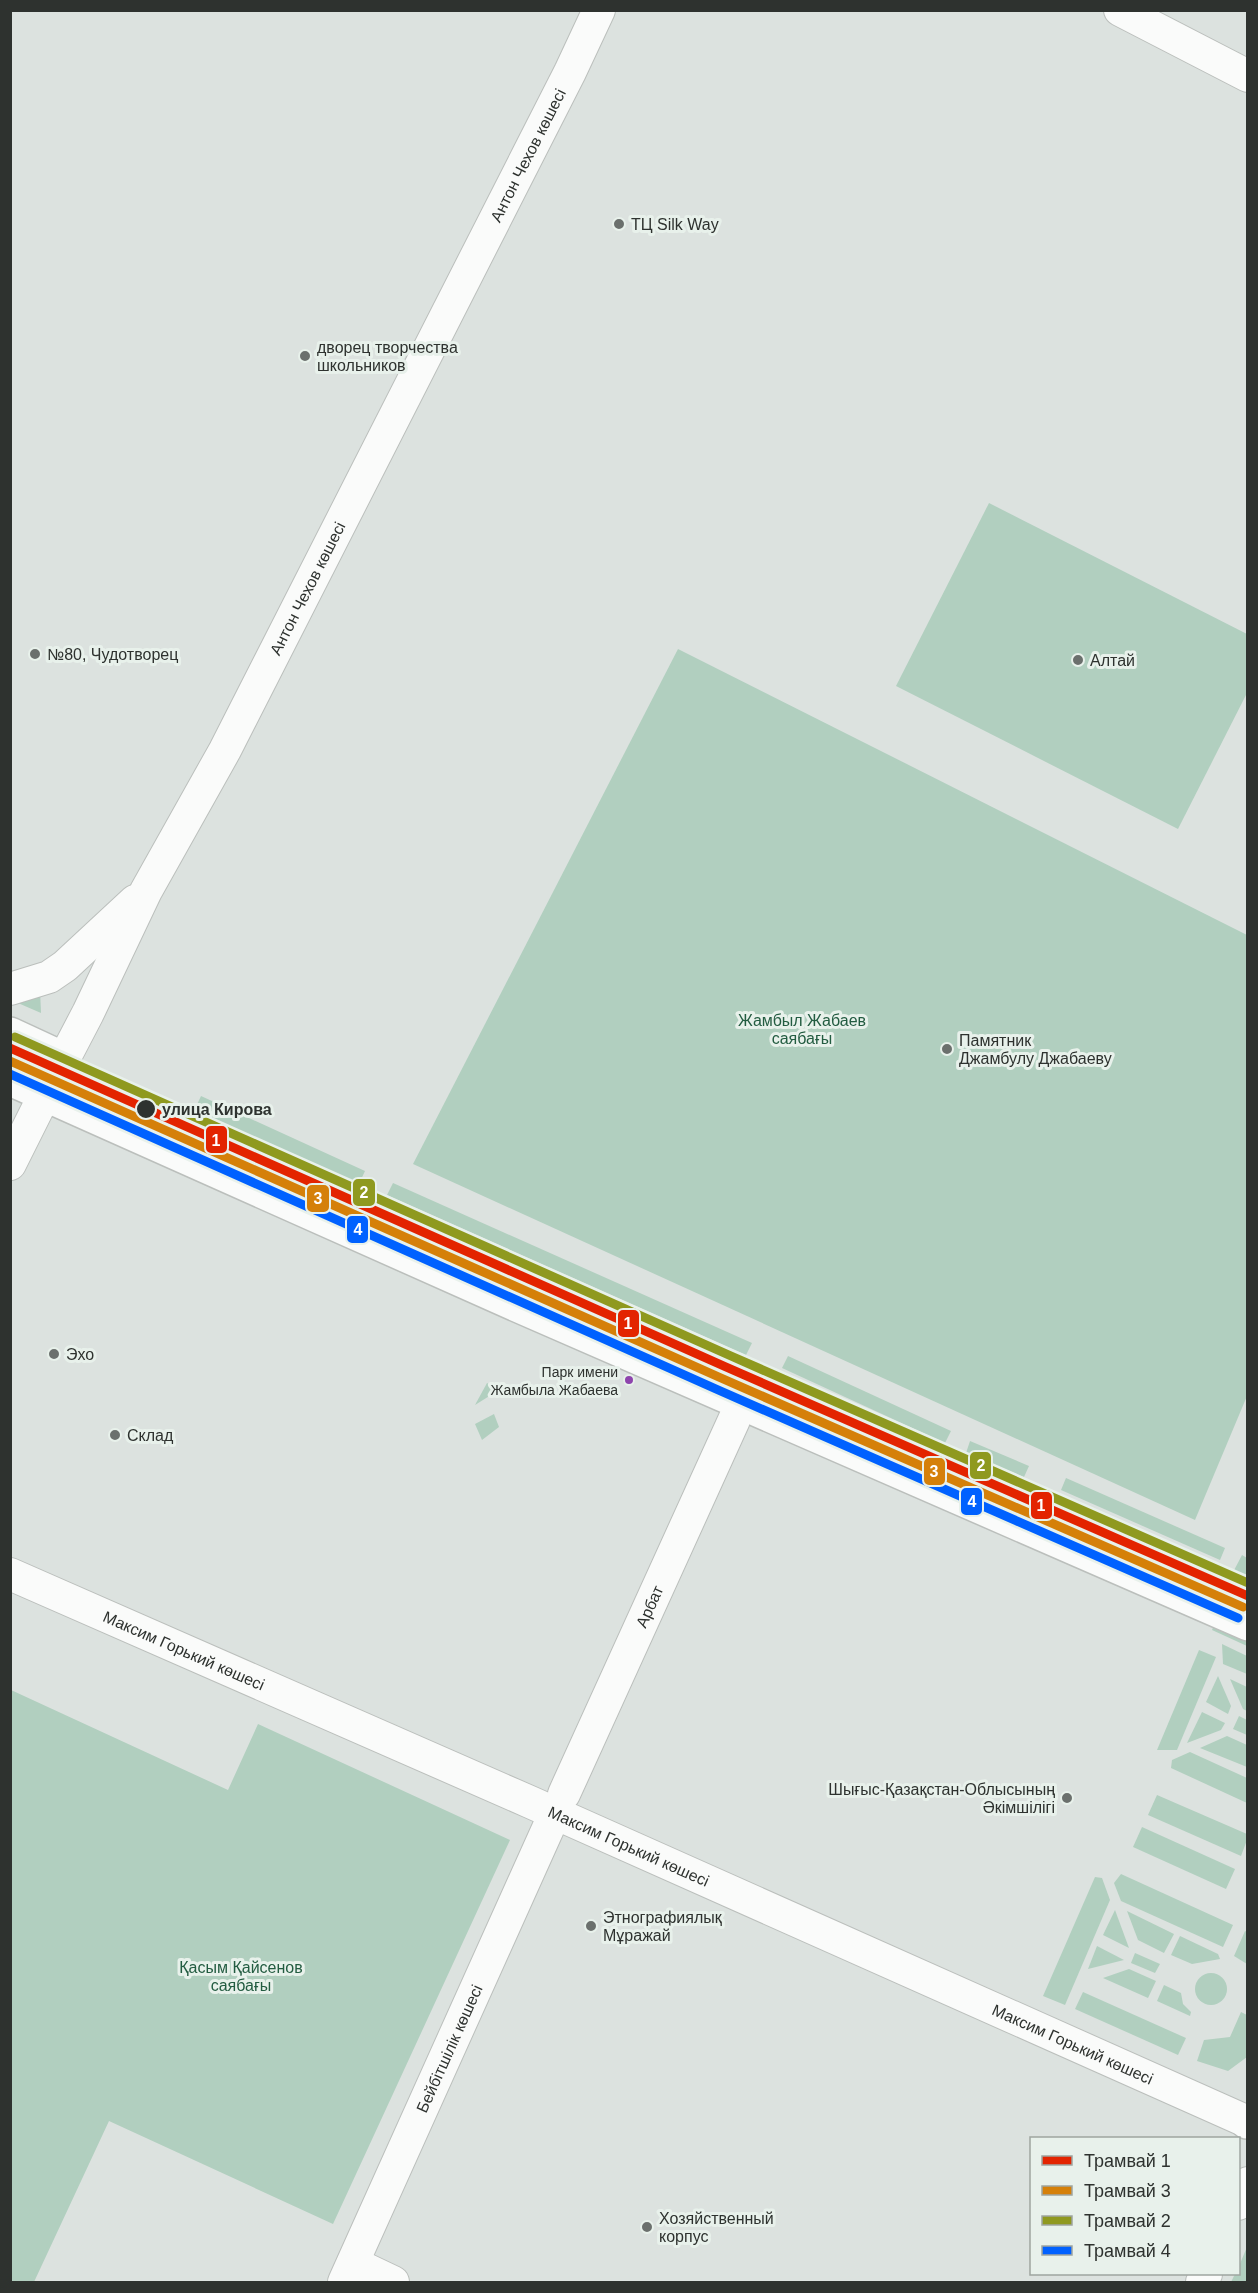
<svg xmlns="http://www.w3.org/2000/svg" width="1258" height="2293" viewBox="0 0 1258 2293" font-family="Arial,sans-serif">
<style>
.green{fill:#b1cfbf}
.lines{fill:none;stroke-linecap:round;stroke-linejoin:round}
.minor-casing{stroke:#bbbfbc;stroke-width:34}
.major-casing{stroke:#bbbfbc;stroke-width:36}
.minor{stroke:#fafbfa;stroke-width:32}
.major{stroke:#fafbfa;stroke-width:33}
.tram-1-casing{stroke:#e8f1eb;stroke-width:14}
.tram-2-casing{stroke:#e8f1eb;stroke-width:14}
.tram-3-casing{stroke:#e8f1eb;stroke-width:14}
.tram-4-casing{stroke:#e8f1eb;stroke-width:14}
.tram-1{stroke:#e32400;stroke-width:9}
.tram-2{stroke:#d58009;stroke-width:9}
.tram-3{stroke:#8f991f;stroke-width:9}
.tram-4{stroke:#0061ff;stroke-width:9}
.poi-dot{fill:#6b706d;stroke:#e8f1eb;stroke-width:2}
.stop-dot{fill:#2e322f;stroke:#e8f1eb;stroke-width:2}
.bus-dot{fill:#8e44ad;stroke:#e8f1eb;stroke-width:2}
.labels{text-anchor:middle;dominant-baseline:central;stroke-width:6;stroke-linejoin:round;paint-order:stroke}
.bus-label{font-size:14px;fill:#2e322f;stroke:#e8f1eb;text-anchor:end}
.street-label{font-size:16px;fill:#2e322f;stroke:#e8f1eb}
.poi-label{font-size:16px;fill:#2e322f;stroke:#e8f1eb;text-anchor:start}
.park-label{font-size:16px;fill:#235c41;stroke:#e8f1eb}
.stop-label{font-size:16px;font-weight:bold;fill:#2e322f;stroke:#e8f1eb;text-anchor:start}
.line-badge{stroke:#e8f1eb;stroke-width:2}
.badge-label{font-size:16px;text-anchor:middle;font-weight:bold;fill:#fff}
</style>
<rect width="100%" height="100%" fill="#dce2df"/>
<g class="green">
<path d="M989,503L1247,634V693L1178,829L896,686Z"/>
<path d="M678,649L1247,935V1396L1195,1520L413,1164Z"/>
<path d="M40,990L41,1013L11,1000Z"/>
<path d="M201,1096L365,1171L358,1186L194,1111Z"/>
<path d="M393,1183L752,1343L746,1355L387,1195Z"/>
<path d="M788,1356L951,1431L945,1443L782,1368Z"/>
<path d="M487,1383L499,1390L475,1405Z"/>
<path d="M494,1414L499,1427L482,1440L475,1424Z"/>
<path d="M970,1441L1029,1466L1024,1477L966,1453Z"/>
<path d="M1066,1478L1225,1548L1220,1560L1061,1490Z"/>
<path d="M1242,1555L1247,1558V1586L1230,1578Z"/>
<path d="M1218,1616L1247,1629V1646L1212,1630Z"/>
<path d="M1222,1644L1247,1656V1674L1223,1664Z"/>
<path d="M1199,1650L1216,1657L1177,1750H1157Z"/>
<path d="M1218,1676L1231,1706L1228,1714L1206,1702Z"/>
<path d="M1230,1679L1247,1687V1711L1243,1709Z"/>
<path d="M11,1690L228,1790L258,1724L510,1840L333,2224L109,2121L34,2282H11Z"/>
<path d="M1202,1712L1225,1723L1221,1730L1187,1743Z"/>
<path d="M1239,1716L1247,1720V1735L1233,1729Z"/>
<path d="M1227,1736L1247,1745V1767L1200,1748Z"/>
<path d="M1190,1752L1247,1778V1803L1171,1768L1172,1760Z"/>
<path d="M1157,1795L1247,1834V1840L1241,1856L1148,1815Z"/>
<path d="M1142,1827L1235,1869L1226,1889L1133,1847Z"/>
<path d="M1121,1874L1233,1925L1223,1947L1121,1901L1114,1883Z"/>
<path d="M1095,1877L1102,1878L1110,1900L1065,2005L1043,1996Z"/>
<path d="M1115,1910L1129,1948L1103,1935Z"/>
<path d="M1127,1911L1174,1934L1164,1953L1138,1940Z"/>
<path d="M1245,1931L1247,1932V1964L1234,1956Z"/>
<path d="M1180,1936L1218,1954L1220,1959L1192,1964L1171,1955Z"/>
<path d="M1097,1946L1124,1960L1088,1969Z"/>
<path d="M1135,1953L1160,1964L1155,1973L1131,1963Z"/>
<path d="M1129,1969L1156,1981L1148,1998L1103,1978Z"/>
<circle cx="1211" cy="1989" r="16"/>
<path d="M1164,1985L1181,1993L1183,2004L1191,2012L1190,2016L1157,2001Z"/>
<path d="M1083,1992L1186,2038L1178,2055L1075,2009Z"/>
<path d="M1241,2012L1247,2015V2057L1228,2071L1197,2061L1204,2040L1230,2037Z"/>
<path d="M1247,2247V2282H1231L1235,2274H1238L1239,2266Z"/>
</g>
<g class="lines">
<defs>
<g id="minor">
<path d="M1120,10L1248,76"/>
<path d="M10,989L49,977L65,966L135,901"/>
<path id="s1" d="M64,1059L88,1013L146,891L225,750L570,72L599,10"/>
<path d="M10,1164L45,1094"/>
<path id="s2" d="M10,1574L530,1802L1248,2122"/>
<path id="s3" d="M564,1794L734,1420"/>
<path d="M1238,2204L1248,2183"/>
<path d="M353,2263L393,2282"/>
<path id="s4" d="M344,2282L555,1813"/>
<path d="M1202,2282L1206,2274"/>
</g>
<g id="major">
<path d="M10,1034L64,1059L45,1094"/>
<path d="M10,1079L510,1302L1248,1624"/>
<path d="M1247,2122H1248"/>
</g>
</defs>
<use href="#minor" class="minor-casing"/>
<use href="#major" class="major-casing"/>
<use href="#minor" class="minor"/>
<use href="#major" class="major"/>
<defs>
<path id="tram-1" d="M10,1048L726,1367L1248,1596"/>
<path id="tram-2" d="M10,1061L721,1378L1243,1607"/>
<path id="tram-3" d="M15,1037L731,1356L1248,1583"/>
<path id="tram-4" d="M10,1074L716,1389L1238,1618"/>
</defs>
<use href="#tram-1" class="tram-1-casing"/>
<use href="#tram-2" class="tram-2-casing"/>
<use href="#tram-3" class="tram-3-casing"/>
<use href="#tram-4" class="tram-4-casing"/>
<use href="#tram-1" class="tram-1"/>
<use href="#tram-2" class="tram-2"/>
<use href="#tram-3" class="tram-3"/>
<use href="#tram-4" class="tram-4"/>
</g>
<g class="poi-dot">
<circle cx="619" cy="224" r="6"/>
<circle cx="305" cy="356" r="6"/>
<circle cx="35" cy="654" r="6"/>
<circle cx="1078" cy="660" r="6"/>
<circle cx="947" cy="1049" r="6"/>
<circle cx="54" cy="1354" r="6"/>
<circle cx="115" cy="1435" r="6"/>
<circle cx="1067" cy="1798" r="6"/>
<circle cx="591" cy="1926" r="6"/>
<circle cx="647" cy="2227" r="6"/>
</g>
<circle class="stop-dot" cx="146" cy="1109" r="10"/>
<circle class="bus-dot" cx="629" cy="1380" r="5"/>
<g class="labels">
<g class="bus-label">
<text x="618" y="1372">Парк имени<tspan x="618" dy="18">Жамбыла Жабаева</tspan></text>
</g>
<g class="street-label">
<text stroke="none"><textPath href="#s1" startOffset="1016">Антон Чехов көшесі</textPath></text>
<text stroke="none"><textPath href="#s1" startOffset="530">Антон Чехов көшесі</textPath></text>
<text stroke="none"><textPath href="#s3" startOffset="206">Арбат</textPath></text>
<text stroke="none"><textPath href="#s2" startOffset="190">Максим Горький көшесі</textPath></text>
<text stroke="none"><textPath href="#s2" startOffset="676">Максим Горький көшесі</textPath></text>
<text stroke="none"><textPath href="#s2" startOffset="1162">Максим Горький көшесі</textPath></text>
<text stroke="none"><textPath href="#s4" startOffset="256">Бейбітшілік көшесі</textPath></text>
</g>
<g class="poi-label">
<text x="631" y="224">ТЦ Silk Way</text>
<text x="317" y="347">дворец творчества<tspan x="317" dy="18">школьников</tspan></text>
<text x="47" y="654">№80, Чудотворец</text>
<text x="1090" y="660">Алтай</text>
<text x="959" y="1040">Памятник<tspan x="959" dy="18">Джамбулу Джабаеву</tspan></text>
<text x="66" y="1354">Эхо</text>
<text x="127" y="1435">Склад</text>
<text x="1055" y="1789" text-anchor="end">Шығыс-Қазақстан-Облысының<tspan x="1055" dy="18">Әкімшілігі</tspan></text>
<text x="603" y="1917">Этнографиялық<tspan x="603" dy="18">Мұражай</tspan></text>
<text x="659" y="2218">Хозяйственный<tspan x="659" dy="18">корпус</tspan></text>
</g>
<g class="park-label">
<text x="802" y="1020">Жамбыл Жабаев<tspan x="802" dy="18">саябағы</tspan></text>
<text x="241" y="1967">Қасым Қайсенов<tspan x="241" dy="18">саябағы</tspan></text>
</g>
<g class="stop-label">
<text x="162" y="1109">улица Кирова</text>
</g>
</g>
<g class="line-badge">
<rect x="205" y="1125" width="23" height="29" rx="6" fill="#e32400"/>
<rect x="352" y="1178" width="24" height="29" rx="6" fill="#8f991f"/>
<rect x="306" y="1184" width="24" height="29" rx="6" fill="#d58009"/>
<rect x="346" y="1215" width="23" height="29" rx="6" fill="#0061ff"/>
<rect x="617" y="1309" width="23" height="29" rx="6" fill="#e32400"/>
<rect x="969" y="1451" width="23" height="29" rx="6" fill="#8f991f"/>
<rect x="923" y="1457" width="23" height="29" rx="6" fill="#d58009"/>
<rect x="960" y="1487" width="23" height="29" rx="6" fill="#0061ff"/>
<rect x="1030" y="1491" width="23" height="29" rx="6" fill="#e32400"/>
</g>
<g class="badge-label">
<text x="216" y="1146">1</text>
<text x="364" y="1198">2</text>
<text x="318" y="1204">3</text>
<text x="358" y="1235">4</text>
<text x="628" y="1329">1</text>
<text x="981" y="1471">2</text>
<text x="934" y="1477">3</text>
<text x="972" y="1507">4</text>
<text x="1041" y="1511">1</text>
</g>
<rect width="1258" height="2293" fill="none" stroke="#2e322f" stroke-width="24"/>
<rect x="1030" y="2137" width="210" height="138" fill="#e8f1eb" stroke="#9ea5a0" stroke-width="1.5"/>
<rect x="1042" y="2156" width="30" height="9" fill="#e32400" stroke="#9ea5a0" stroke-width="1.5"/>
<text x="1084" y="2167" font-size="18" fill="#2e322f">Трамвай 1</text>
<rect x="1042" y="2186" width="30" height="9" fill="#d58009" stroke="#9ea5a0" stroke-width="1.5"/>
<text x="1084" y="2197" font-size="18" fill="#2e322f">Трамвай 3</text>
<rect x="1042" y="2216" width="30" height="9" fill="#8f991f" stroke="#9ea5a0" stroke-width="1.5"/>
<text x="1084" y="2227" font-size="18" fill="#2e322f">Трамвай 2</text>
<rect x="1042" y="2246" width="30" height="9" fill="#0061ff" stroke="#9ea5a0" stroke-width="1.5"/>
<text x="1084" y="2257" font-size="18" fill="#2e322f">Трамвай 4</text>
</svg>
